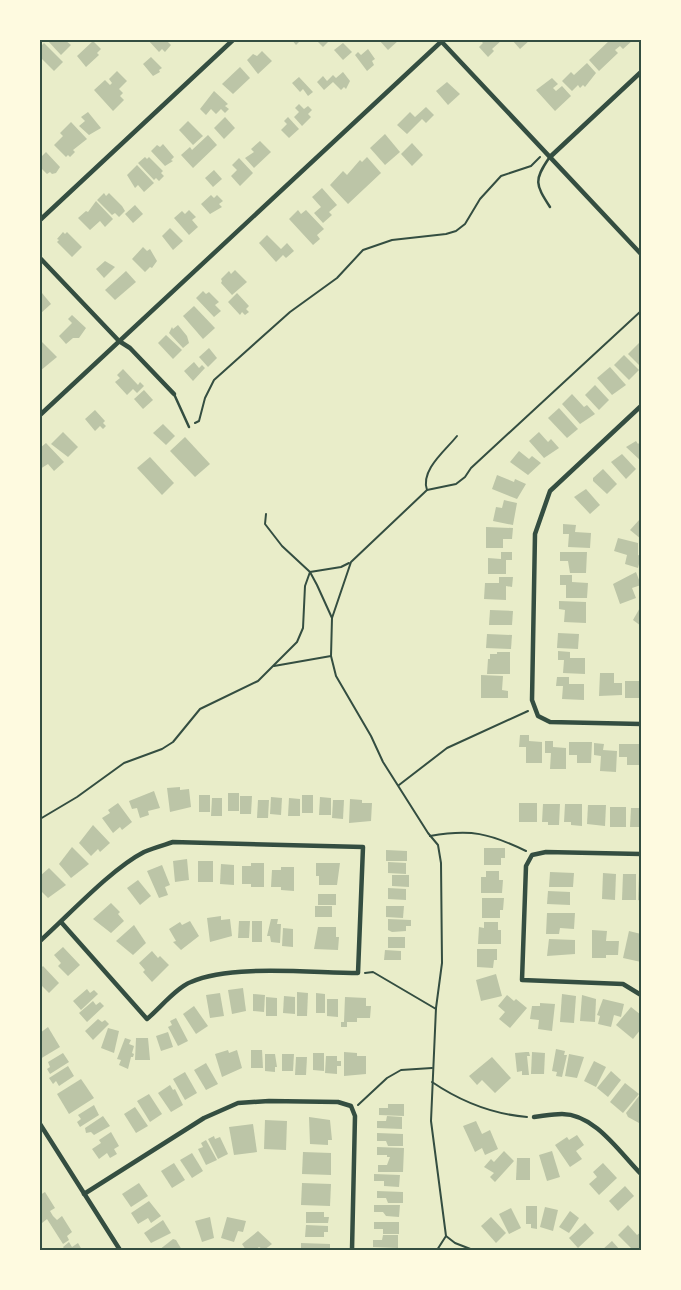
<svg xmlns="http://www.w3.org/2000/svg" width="681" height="1290" viewBox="0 0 681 1290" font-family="'Noto Sans',sans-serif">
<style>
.building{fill:#bcc5a7}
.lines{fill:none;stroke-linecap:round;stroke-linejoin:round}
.path{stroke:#344e41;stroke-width:2}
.service{stroke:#344e41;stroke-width:2.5}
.minor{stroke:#344e41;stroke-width:4.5}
.neatline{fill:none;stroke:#344e41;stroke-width:2}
</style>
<rect width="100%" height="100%" fill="#e9edc9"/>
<g class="building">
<path d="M47,40H65L71,45L61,55Z"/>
<path d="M148,40H166L171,45L165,52L162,49L159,52Z"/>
<path d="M292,40H301L296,45Z"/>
<path d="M316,40H330L323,47Z"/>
<path d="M379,40H399L388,50Z"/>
<path d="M480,40H502L492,49L494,51L488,57L479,47L483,43Z"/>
<path d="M512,40H530L520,49Z"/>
<path d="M610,40H633L623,49L620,46L615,50L618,53L599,71L589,60Z"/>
<path d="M93,41L101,49L97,53L99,55L86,67L77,56Z"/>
<path d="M44,43L63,62L54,71L40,57V47Z"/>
<path d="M343,43L352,52L343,60L334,50Z"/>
<path d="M368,49L375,59L372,61L374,65L367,71L355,55L358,52L361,55Z"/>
<path d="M262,51L272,61L258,74L247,60L253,54L257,56Z"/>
<path d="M151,57L162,68L159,70L160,72L153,76L143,64Z"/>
<path d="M587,63L596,73L585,87L583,85L580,88L578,85L572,91L562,81L571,72L574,75Z"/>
<path d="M240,67L250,78L233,94L222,84Z"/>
<path d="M117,71L127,81L119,89L123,93L120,96L124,100L113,111L94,90L105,80L110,85L112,83L109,79Z"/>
<path d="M343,72L350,81L346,89L344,87L341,90L333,82L324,90L317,82L323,76L327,81L333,75L336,78Z"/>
<path d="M299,77L313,92L308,96L303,89L300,92L292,83Z"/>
<path d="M552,78L558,84L553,88L556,91L562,86L571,96L555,111L536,90Z"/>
<path d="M447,82L460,94L448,105L436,91Z"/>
<path d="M214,91L228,104L225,106L229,109L225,113L221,109L216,114L211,109L206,115L200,109Z"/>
<path d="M299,104L304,109L308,106L312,110L308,114L311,117L302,126L294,117L299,112L295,108Z"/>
<path d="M426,107L434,115L426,123L422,119L407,134L397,125L410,112L415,117Z"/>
<path d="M88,112L101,128L89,135L79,126L85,121L81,117Z"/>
<path d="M225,117L235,128L224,139L214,128Z"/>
<path d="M288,117L299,129L289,138L281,130L287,124L284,121Z"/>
<path d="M188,121L203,136L193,145L179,130Z"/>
<path d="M71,122L87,139L73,150L75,152L70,157L68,155L66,157L54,145L63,136L60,133Z"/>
<path d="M385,134L400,152L385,165L370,148Z"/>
<path d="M208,135L217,145L193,168L181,155L190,147L192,150Z"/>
<path d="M260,141L271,152L254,168L245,158L254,152L251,149Z"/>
<path d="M412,143L423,155L412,166L401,154Z"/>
<path d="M163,144L174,157L171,160L173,161L165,166L151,151L157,145L160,147Z"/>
<path d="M46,152L60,167L56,173L52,174L50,172L47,174L40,167V158Z"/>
<path d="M145,157L147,159L149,157L163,171L161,173L164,176L159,181L156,178L154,180L138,163Z"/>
<path d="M367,157L381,173L348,204L330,185L343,171L347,175L360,160L362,162Z"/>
<path d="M239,158L253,173L240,186L231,176L237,170L232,165Z"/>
<path d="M137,165L154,183L144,192L138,185L135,188L127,175Z"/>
<path d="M214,170L222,179L213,187L205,178Z"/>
<path d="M322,188L337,205L329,212L332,215L323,223L314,213L321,207L312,197Z"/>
<path d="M104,193L106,196L109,193L122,206L125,211L119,217L115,213L112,215L97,200Z"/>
<path d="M211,195L214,198L217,195L223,201L219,204L222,207L210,214L201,204Z"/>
<path d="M96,201L113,219L105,227L100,221L90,230L78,218L86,211L88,212Z"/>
<path d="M135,205L143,214L133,223L125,214Z"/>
<path d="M189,210L196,217L192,220L198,227L189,235L174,218L182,211L185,214Z"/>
<path d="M298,210L301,214L306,210L324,229L317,235L320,239L313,245L289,219Z"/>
<path d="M170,228L183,241L173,250L162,236Z"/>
<path d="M63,232L65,234L67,232L82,247L72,257L57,242L59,240L57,239Z"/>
<path d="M267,235L281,249L287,243L294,251L286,258L283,255L276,262L259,243Z"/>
<path d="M143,247L147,251L150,249L157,261L152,268L150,267L145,272L132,259Z"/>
<path d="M105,261L115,267L104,278L96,269Z"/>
<path d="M235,270L247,282L232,295L221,283L222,281L221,279L229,271L231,274Z"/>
<path d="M126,271L136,282L115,300L105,290Z"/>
<path d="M203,291L206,294L209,292L219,302L215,305L221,311L214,317L196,298Z"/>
<path d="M42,293L51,304L41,313L40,295Z"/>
<path d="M237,293L249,306L246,309L249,312L245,315L242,312L240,315L228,302Z"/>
<path d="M194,306L215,328L203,339L183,316Z"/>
<path d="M72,315L86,328L79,338H73L66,344L59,336L72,323L68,319Z"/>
<path d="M178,325L187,336L189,343L183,348L169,333L172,327L173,329Z"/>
<path d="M166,335L182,350L173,359L158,343Z"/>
<path d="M40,340L57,357L40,371Z"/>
<path d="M639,343L641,345V367L628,354Z"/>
<path d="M209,348L217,358L208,367L199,357Z"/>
<path d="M624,355L639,370L629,380L614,365Z"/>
<path d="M194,362L199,368L202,365L205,368L193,381L184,371Z"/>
<path d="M610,367L626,385L612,395L597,378Z"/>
<path d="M123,369L138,385L140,382L144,386L137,393L133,389L127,395L115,382L120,378L117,375Z"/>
<path d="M595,385L609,400L599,410L585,395Z"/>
<path d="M144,390L153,400L143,409L134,399Z"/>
<path d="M572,394L584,407L587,405L595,414L580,424L562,404Z"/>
<path d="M559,408L578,429L567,438L548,418Z"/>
<path d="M95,410L105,421L103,423L106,426L103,429L100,426L95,431L85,419Z"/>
<path d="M163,424L175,436L166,445L153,433Z"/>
<path d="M63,432L78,447L68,457L51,444Z"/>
<path d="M539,432L548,442L551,439L559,448L544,458L529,441Z"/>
<path d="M185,437L210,464L195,477L170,451Z"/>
<path d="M636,441L638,444L641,441V461L626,447Z"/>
<path d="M46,443L64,462L54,471L48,464L40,469V448Z"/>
<path d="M519,451L529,459L532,456L541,463L528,475L510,462Z"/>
<path d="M622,454L636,469L626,479L611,462Z"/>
<path d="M150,457L174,483L162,495L137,468Z"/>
<path d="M603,469L617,484L607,494L593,481V478Z"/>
<path d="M497,475L514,482L515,479L526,484L517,499L492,489Z"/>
<path d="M586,489L600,505L590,514L574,497Z"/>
<path d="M504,500L517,503L513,525L493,521L496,507L502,508Z"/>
<path d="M640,519L641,521V539L630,530Z"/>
<path d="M563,524L576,525L575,532L591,533L590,548L568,547L569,534H563Z"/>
<path d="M486,527L513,528L512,539H503V548H486Z"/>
<path d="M618,538L638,543V555L641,556L638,568L625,564L627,555L614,551Z"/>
<path d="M501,552H512V560H506V574H488V558L501,559Z"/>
<path d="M560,552H587L586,573H570L568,561H560Z"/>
<path d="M636,572L641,585L632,588L636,598L620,604L613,584Z"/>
<path d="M560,575H572V582L588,583L587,598H566V585H560Z"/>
<path d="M499,577H513L512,587L506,586V600L484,599L485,583H499Z"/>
<path d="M559,601L586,602V623L564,622L565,610L559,609Z"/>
<path d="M641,606V626L633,620Z"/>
<path d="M490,610L513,611L512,625H489Z"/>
<path d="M558,633L579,634L578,649L557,648Z"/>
<path d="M487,634L512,635L511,649L486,648Z"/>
<path d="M558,651L570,652V658H585V674L563,673L564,660H558Z"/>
<path d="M497,652H510V674H487L488,659H490V654H497Z"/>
<path d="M600,673H614V683H622V695L599,696Z"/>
<path d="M481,675L503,676L502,690L508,691V698H481Z"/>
<path d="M557,677H569V684H584V700L562,699L563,686H556Z"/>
<rect x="625" y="681" width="16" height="17"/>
<path d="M520,735H529V741L542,742V763H526V747H519Z"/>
<path d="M545,741H553V747L566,748V769H550L551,753H545Z"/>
<path d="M569,742H592L591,763H577V755H569Z"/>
<path d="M594,743L604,744L603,750L617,751L616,772L600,771L601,756L594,755Z"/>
<path d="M619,744H641V765H627V757H619Z"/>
<path d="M180,787V790L189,789L191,807L170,812L167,788Z"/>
<path d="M154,791L160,808L148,811L149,815L140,818L137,808L132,809L129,801Z"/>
<rect x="228" y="793" width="11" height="18"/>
<rect x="199" y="795" width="11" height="17"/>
<rect x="302" y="795" width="11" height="18"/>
<path d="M240,796H252L251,814H240Z"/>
<path d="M271,797L282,798L281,815L270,814Z"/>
<path d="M320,797L331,798V815H319Z"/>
<path d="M212,798H222V816H211Z"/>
<path d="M289,798L300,799V816H288Z"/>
<path d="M350,799L362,800V803H372L371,821L349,823Z"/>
<path d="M258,800H269L268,818H257Z"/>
<path d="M333,800H344L343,819L332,818Z"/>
<path d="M118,803L132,822L122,830L120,827L113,833L102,818L110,813L108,810Z"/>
<rect x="519" y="803" width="18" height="19"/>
<path d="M543,804H560L559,825H548V822H542Z"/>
<path d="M565,804H582V826L571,825V822H564Z"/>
<path d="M588,805H606L605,826L587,824Z"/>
<rect x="610" y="807" width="16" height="20"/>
<path d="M631,808H641V827H630Z"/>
<path d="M93,825L110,843L100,852L98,849L91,856L79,843Z"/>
<path d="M72,847L89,864L71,878L59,864Z"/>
<path d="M484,848H505V858H501V865H484Z"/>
<path d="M386,850L407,851V861H386Z"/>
<path d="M187,859L189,880L175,882L173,861Z"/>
<rect x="198" y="861" width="15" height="21"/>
<path d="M388,862L406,863V874L388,873Z"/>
<path d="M251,863H264V887H251V884H242V866H251Z"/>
<path d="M316,863H340L337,885H319V876H316Z"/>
<path d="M221,864L234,865V885L220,884Z"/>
<path d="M162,865L170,885L165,887L168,895L159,898L147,871Z"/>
<path d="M281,867H294V891L281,890V887H271L272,870H281Z"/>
<path d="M49,868L66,885L48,898L40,890L42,879L40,876Z"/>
<path d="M486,871H499V880H503L502,893H481V877H486Z"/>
<path d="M550,872L574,873L573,887H549Z"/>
<path d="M603,873L616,874L615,900L602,899Z"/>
<path d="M623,874H636V900H622Z"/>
<path d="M639,874H641V901L638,900Z"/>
<path d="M392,875H409V887L392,886Z"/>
<path d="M138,880L151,896L140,905L127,888Z"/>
<path d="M388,888L406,889V900L388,899Z"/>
<path d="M548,891L570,892V905L547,904Z"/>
<rect x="318" y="894" width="18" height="11"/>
<path d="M482,898H504L503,910H500V918H482Z"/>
<path d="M111,903L120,912L118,914L124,921L111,933L93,919Z"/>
<rect x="315" y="906" width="17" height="11"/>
<path d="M386,906H404L403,918L386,917Z"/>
<path d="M547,913H575L574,929L560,928L559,934H546Z"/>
<path d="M221,916V920L230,919L232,936L210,942L207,918Z"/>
<path d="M271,919H278L277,924H281L280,943L271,942L270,936H267Z"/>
<path d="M388,919L411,920V926H406V931L392,932L388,930Z"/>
<path d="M190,921L199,936L181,950L173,942L176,941L169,929L180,922L182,925Z"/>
<path d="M239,921H250L249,938H238Z"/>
<rect x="252" y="921" width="10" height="21"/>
<path d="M484,922H498V930H501V944H478L479,927L484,928Z"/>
<path d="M134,925L146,943L133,955L116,941Z"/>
<path d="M318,927H336V937H339L338,950L314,949Z"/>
<path d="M283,928L293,929V947L282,946Z"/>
<path d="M592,930L607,931L606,941H619L618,955H606V958H592Z"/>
<path d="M629,931L641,934V962L623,958Z"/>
<rect x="388" y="937" width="17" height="11"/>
<path d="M549,939L575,940V954L547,956Z"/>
<path d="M63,947L80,965L68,976L58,966L61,963L54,955Z"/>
<path d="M477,949H497V960H494L493,968L477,967Z"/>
<path d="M385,950L401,951V960H384Z"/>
<path d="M152,951L158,958L160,956L169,965L152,982L143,972L145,970L139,963Z"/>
<path d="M43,966L59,983L49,993L40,984V969Z"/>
<path d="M496,974L502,996L481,1001L476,980Z"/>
<path d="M243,988L246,1011L232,1014L228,990Z"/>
<path d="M87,989L90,993L94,990L98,994L81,1010L73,1001Z"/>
<path d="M297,992L308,993L307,1016H297Z"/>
<path d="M220,993L224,1016L210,1018L206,995Z"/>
<path d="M316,993L325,994V1013H316Z"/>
<path d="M253,994L265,995L264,1012L253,1011Z"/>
<path d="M562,994L576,996L574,1023L560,1022Z"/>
<path d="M507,995L514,1001L516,999L527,1008L510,1028L499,1019L505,1012L498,1006Z"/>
<path d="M582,995L596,999L595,1022L580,1021Z"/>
<path d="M284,996L295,997V1014L283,1013Z"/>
<path d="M266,997L277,998V1016H266Z"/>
<path d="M345,997L366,998V1006H371L370,1018H357V1022H347V1027H341V1022H344Z"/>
<path d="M327,999H338V1017L327,1016Z"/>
<path d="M603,999L624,1004L621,1017L614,1015L611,1027L598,1024L600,1016L597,1015Z"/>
<path d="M93,1001L96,1005L100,1002L104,1006L87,1022L79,1013Z"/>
<path d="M540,1003L555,1004L552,1031L538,1029L539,1020L530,1019L532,1006H540Z"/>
<path d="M194,1006L208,1026L196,1034L183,1014Z"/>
<path d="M631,1007L641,1015V1029L633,1039L616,1025Z"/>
<path d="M176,1018L188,1041L178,1046L168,1027L172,1025L170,1021Z"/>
<path d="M98,1019L102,1022L105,1020L109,1024L93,1040L85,1031Z"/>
<path d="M48,1027L60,1047L40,1059V1033Z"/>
<path d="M108,1028L119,1031L114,1053L101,1048Z"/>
<path d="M168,1032L173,1047L161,1051L156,1036Z"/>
<path d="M125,1038L131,1040L129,1044L134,1046L132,1053L134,1054L133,1057H131L128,1069L119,1065L121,1060L117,1059Z"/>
<path d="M136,1038H148L150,1060H135Z"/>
<path d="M556,1049L565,1051L564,1055H567L562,1077L556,1076L557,1072L552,1071Z"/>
<path d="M228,1050L229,1053L237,1050L242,1068L222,1077L215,1054Z"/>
<path d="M251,1050H262L263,1068H251Z"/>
<path d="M344,1052L357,1053V1056H366V1074L344,1076Z"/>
<path d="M526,1052H529L530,1056H527L529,1075H522V1071L517,1072L515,1053Z"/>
<path d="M532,1052L545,1053L544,1074H531Z"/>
<path d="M63,1053L69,1062L50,1074L47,1069L50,1067L48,1062Z"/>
<path d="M313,1053H324V1071L313,1070Z"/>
<path d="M265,1054H275L277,1067H275V1072L265,1071Z"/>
<path d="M282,1054H294L293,1071H282Z"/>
<path d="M569,1054L584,1057L577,1078L565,1076Z"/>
<path d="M326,1056H337V1061H341V1066H337V1074L325,1073Z"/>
<path d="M296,1057H307L306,1075H295Z"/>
<path d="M492,1057L511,1078L495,1093L482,1080L477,1085L469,1076Z"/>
<path d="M594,1061L606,1067L596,1087L584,1081Z"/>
<path d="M206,1063L218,1084L206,1090L194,1070Z"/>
<path d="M68,1066L74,1076L59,1086L56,1081L53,1084L49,1078Z"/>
<path d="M611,1071L621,1080L608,1097L597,1088Z"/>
<path d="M185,1072L197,1093L185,1100L173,1079Z"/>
<path d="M81,1079L94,1098L69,1114L57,1094Z"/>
<path d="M625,1083L639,1094L623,1113L610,1102Z"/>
<path d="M170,1085L173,1090L175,1089L183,1105L171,1112L158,1093Z"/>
<path d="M149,1094L162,1114L150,1122L137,1101Z"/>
<path d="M639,1096L641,1098L639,1123L628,1117L626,1113Z"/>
<path d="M388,1104H404V1116L379,1115V1108H388Z"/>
<path d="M94,1105L99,1115L80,1127L77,1122L81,1119L78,1115Z"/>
<path d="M135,1107L148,1126L136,1133L124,1114Z"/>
<path d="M103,1116L110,1126L94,1135L91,1132L86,1133L85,1128Z"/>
<path d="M387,1116L402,1117V1129L377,1128V1121H386Z"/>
<path d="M309,1117L330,1120L332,1140H328V1145L310,1144Z"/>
<path d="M265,1120L287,1121L286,1150L264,1149Z"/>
<path d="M476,1121L482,1134L490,1130L498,1149L485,1155L482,1148L475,1152L463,1126Z"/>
<path d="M253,1124L257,1152L234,1155L229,1127Z"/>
<path d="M111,1132L119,1146L114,1149L117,1154L110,1158L107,1153L99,1159L92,1149L101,1143L99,1140Z"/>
<path d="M377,1133L403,1134V1146H388L386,1141H377Z"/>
<path d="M577,1135L584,1145L576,1151L582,1159L570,1167L555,1145L567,1137L569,1140Z"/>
<path d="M214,1136L215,1139L220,1137L228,1154L218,1159L208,1139Z"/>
<path d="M206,1140L217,1160L206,1165L198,1149L203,1147L201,1143Z"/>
<path d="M377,1147L404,1148L403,1172H378V1165H387L390,1157H387V1155H377Z"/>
<path d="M504,1151L514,1161L495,1182L490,1177L494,1173L484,1167L491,1159L494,1162Z"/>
<path d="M552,1151L560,1177L547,1181L539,1155Z"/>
<path d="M303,1152L331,1153V1175L302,1174Z"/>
<path d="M192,1153L203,1171L192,1178L180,1160Z"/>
<path d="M517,1158H530V1180H516Z"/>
<path d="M174,1163L185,1180L172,1188L161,1171Z"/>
<path d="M603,1163L617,1178L599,1195L589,1184L597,1177L593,1172Z"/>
<path d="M374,1174L400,1175L399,1187L384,1186V1181H374Z"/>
<path d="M139,1183L148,1196L131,1207L122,1194Z"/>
<path d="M302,1183L331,1184L330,1206L301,1205Z"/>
<path d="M625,1186L634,1196L618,1211L609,1201Z"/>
<path d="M377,1191L403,1192V1203H388L386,1198H377Z"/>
<path d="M45,1192L55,1208L50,1211L53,1216L57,1220L62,1216L72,1232L67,1236L69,1240L63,1244L47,1219L42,1223L40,1220V1195Z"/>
<path d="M149,1201L161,1216L151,1223L148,1218L138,1224L131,1213Z"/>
<path d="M374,1205H400L399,1217L386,1216L383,1212H374Z"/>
<path d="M526,1206H537V1229L531,1228V1224H526Z"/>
<path d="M545,1207L558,1210L553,1231L540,1227Z"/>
<path d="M511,1208L521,1228L509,1234L499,1214Z"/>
<path d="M570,1211L579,1218L569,1233L559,1227Z"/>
<path d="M306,1212H324V1217H329L328,1223H306Z"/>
<path d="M210,1217L214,1238L202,1242L195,1221Z"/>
<path d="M227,1217L246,1221L243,1232L238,1231L234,1242L221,1238Z"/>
<path d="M491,1217L506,1233L496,1243L481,1226Z"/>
<path d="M163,1220L171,1233L151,1243L144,1233Z"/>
<path d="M374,1222H399V1234H383V1229H374Z"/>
<path d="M585,1223L594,1233L578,1248L569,1238Z"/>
<path d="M306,1225L328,1226V1232H324V1237H305Z"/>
<path d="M628,1225L637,1235L641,1232V1250H633L618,1235Z"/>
<path d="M258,1231L272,1244L264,1250L259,1247L255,1250H246L242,1244Z"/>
<path d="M383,1235H398V1248L373,1247V1240H382Z"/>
<path d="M173,1239L176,1240L182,1250H159Z"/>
<path d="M612,1241L620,1250H602Z"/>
<path d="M69,1242L72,1247L78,1243L82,1250H65L63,1247Z"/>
<path d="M301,1243L330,1244V1250H301Z"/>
</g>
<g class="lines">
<g class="path">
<path d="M195,423L199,421L205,398L214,380L290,312L337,278L363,250L392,240L446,234L456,231L465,224L480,199L501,176L531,166L540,157"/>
<path d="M427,490C420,470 446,450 457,436"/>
<path d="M266,514L265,524L282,546L310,572L317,585L332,618L331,656L336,676L371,736L383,762L428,833L438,845L441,863L442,963L436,1008L431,1121L446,1236L437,1250"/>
<path d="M332,618L351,562L427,490L456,484L465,477L471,468L641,311"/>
<path d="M274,666L331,656"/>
<path d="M399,785L447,748L528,711"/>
<path d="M40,819L77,797L124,763L162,749L173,742L200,709L258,681L297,642L303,628L305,586L310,572L341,567L349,563"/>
<path d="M430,836C471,829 489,833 526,851"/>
<path d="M365,973L373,972L436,1009"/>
<path d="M432,1082C460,1101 492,1114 527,1117"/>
<path d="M358,1105L387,1078L401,1070L432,1068"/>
<path d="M446,1236L455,1243L473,1250"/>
</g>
<g class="service">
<path d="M549,158C534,180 535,184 550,207"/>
<path d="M174,394L189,427"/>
</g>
<g class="minor">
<path d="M440,40L641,254"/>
<path d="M550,157L641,72"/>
<path d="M40,220L233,40"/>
<path d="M40,258L119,341L130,348L174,394"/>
<path d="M641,406L550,491L535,534L532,700L538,716L550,722L641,724"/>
<path d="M40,415L443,40"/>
<path d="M641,854L546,852L532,855L526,866L522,980L623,984L641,995"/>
<path d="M40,941C69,915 111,869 144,852C153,848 164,845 173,842L363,847L358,973C312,973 231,964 191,982C177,987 159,1009 147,1019L61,922"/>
<path d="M534,1117C543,1116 553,1114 562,1114C595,1114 620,1153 641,1174"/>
<path d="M40,1124L120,1250"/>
<path d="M84,1194L204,1118L238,1103L269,1101L338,1102L351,1106L355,1116L352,1250"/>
</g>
</g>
<rect width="681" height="1290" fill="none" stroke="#fefae0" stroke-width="82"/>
<rect x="41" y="41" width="599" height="1208" class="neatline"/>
</svg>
